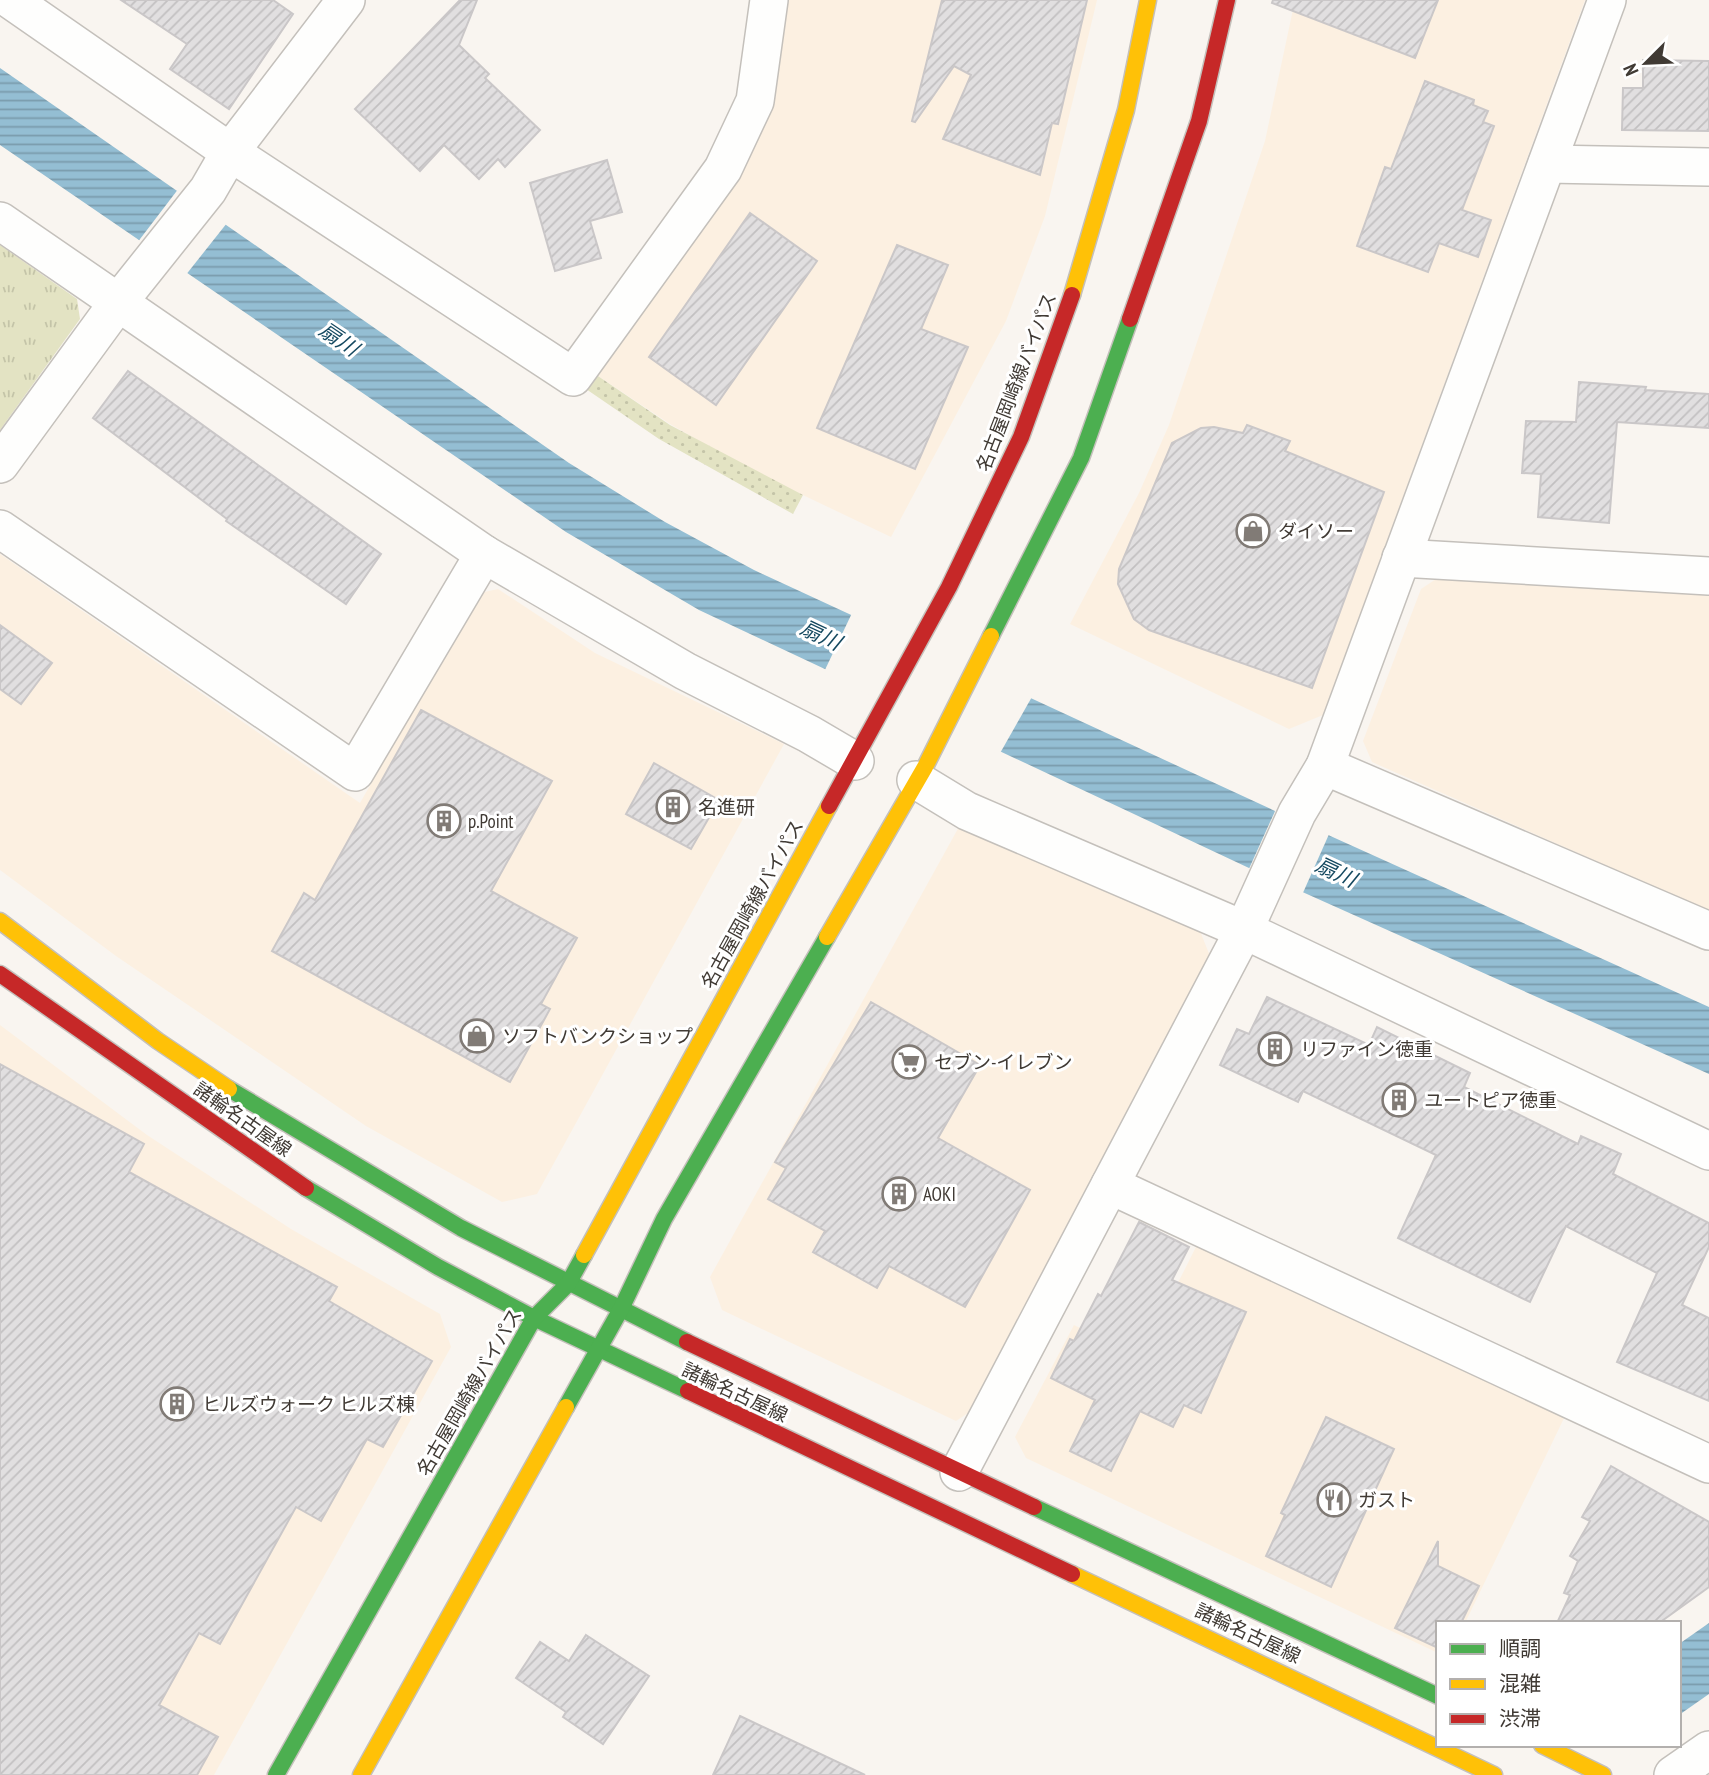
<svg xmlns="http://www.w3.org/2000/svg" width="1709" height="1775" viewBox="0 0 1709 1775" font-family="'PT Sans Narrow','Noto Sans JP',sans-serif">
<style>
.built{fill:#fcf0e1}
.grass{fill:url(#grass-dots)}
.park{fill:url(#park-tufts)}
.water{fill:url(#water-rules)}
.pier{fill:#f9f5f0}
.building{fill:url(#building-hatch);stroke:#cac7c8;stroke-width:2}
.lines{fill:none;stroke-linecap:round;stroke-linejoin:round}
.street-casing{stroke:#c4c0bb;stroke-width:40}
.fast-casing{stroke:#c4c0bb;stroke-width:19}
.slow-casing{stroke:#c4c0bb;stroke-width:19}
.jam-casing{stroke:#c4c0bb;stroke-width:19}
.street{stroke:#fefefd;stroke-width:37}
.fast{stroke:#4caf50;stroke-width:16}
.slow{stroke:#ffc107;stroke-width:16}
.jam{stroke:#c62828;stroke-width:16}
.labels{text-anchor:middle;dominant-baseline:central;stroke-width:6;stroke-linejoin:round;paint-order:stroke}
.street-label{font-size:19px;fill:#403a34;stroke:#fff}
.poi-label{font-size:19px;fill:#403a34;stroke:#fff;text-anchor:start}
.water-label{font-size:21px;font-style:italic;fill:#154960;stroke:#fff}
</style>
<defs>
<pattern id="grass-dots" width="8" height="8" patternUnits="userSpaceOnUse" patternTransform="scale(1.75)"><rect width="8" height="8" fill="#e3e3c3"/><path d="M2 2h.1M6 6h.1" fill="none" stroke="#c4c4a8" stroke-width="1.8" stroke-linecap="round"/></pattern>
<pattern id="park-tufts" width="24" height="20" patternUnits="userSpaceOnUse" patternTransform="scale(1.75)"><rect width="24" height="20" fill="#e3e3c3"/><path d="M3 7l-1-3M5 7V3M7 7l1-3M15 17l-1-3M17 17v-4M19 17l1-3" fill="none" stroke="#c4c4a8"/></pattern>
<pattern id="water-rules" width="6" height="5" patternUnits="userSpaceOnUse" patternTransform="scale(1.75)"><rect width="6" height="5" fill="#94bed3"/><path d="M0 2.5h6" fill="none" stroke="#7a9bac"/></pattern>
<pattern id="building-hatch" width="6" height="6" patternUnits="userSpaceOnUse" patternTransform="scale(1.75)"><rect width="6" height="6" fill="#e1dfe0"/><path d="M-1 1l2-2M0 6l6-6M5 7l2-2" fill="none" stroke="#c2c0c1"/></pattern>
</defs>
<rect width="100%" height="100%" fill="#f9f5f0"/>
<g class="built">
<path d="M784,0H1097L1045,216L1006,321L891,537L746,468L670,424L595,374L736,174Z"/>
<path d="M1295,0H1585L1323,715L1289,729L1070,624L1139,493L1169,425L1265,141Z"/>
<path d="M0,554L360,803L480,593L498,589L595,653L784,744L537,1194L502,1202L366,1126L116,956L0,870Z"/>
<path d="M1436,579L1709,594V911L1372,762L1363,741L1421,589Z"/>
<path d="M960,825L1200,931L1210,956L968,1413L956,1421L722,1310L710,1277Z"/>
<path d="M0,1025L147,1135L291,1229L440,1314L451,1347L214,1775H0Z"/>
<path d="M1199,1241L1567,1412L1465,1623H1438V1653L1026,1458L1015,1437L1074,1325L1140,1358Z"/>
</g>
<path class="grass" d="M595,374L670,425L803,495L793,514L659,439L586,389Z"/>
<path class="park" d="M0,245L77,299L80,319L0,430Z"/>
<g class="water">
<path d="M0,68L569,463L665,522L754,570L1275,811L1709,1007V1074L1249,868L699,610L566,532L0,145Z"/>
<path d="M1709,1623V1694L1679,1715V1644Z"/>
</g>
<g class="pier">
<path d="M179,188L227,223L185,276L137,243Z"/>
<path d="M853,611L1033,695L999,755L823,674Z"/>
<path d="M1276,809L1330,832L1302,895L1248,871Z"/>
<path d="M1541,1745H1641L1608,1775H1510Z"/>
</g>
<g class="building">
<path d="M121,0H273L293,14L229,109L170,69L187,44Z"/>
<path d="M460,0H477L459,45L489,74L485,78L540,130L505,167L498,159L479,179L444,145L420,171L355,109Z"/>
<path d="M942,0H1087L1058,124L1052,123L1040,175L943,139L971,75L954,66L915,122L912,121Z"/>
<path d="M1273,0H1438L1415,58L1272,3Z"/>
<path d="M1643,60L1709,61V131L1622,130L1623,88H1643Z"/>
<path d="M1425,81L1474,100L1473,105L1488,111L1483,122L1494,126L1462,210L1491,220L1478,257L1439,243L1428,272L1357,246L1385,167L1391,169Z"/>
<path d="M607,160L622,212L590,221L601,258L555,271L530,183Z"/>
<path d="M750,213L817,261L716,405L649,357Z"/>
<path d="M897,245L948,265L921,329L968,347L915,469L817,428Z"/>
<path d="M128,371L381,554L346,604L226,521L227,519L93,418Z"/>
<path d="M1579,382L1646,387L1645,390L1709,394V428L1617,422L1609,523L1538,517L1541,474L1522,473L1526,421L1576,422Z"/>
<path d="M1247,425L1290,441L1285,451L1384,492L1312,688L1149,630L1134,619L1118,584L1119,569L1172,443L1201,428L1214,427L1243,433Z"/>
<path d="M0,625L52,663L21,704L0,689Z"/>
<path d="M421,710L552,781L491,891L577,938L541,1004L550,1009L510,1082L272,951L304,893L315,900Z"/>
<path d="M654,763L719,800L691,849L626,814Z"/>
<path d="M1267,997L1369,1045L1377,1027L1470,1073L1464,1087L1578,1144L1581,1136L1621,1154L1613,1174L1709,1223V1247L1682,1305L1709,1318V1401L1617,1362L1657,1273L1566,1226L1530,1302L1398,1238L1436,1155L1303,1091L1298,1102L1220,1065L1237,1029L1249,1034Z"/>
<path d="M871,1002L980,1065L938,1138L1030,1190L965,1307L889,1266L877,1288L813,1252L825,1231L768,1199L786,1168L775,1162Z"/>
<path d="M0,1064L144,1144L129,1172L337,1287L329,1301L432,1361L383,1447L367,1439L321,1521L296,1507L220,1644L199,1633L159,1705L218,1737L197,1775H0Z"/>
<path d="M1139,1222L1189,1247L1172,1280L1246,1312L1201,1413L1184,1405L1173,1427L1140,1411L1111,1471L1070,1451L1095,1400L1051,1378L1070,1339L1074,1341L1098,1294L1101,1296Z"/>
<path d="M1326,1417L1394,1449L1331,1587L1266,1556L1285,1515L1281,1513Z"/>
<path d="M1611,1466L1709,1522V1587L1659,1623H1557L1570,1595L1564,1593L1578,1561L1570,1556L1590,1521L1582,1517Z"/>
<path d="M1438,1541V1566L1479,1586L1461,1623H1438V1648L1395,1628Z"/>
<path d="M586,1635L649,1676L603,1744L563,1717L566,1712L516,1678L540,1642L569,1661Z"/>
<path d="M740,1716L865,1775H713Z"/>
</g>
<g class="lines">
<defs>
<g id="street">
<path d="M11,0L230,152L573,377L723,169L755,101L769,0"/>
<path d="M1547,164L1709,167"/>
<path d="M0,221L484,554L685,671L809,734L855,761"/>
<path d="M0,464L117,304L208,190L230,152L346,0"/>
<path d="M0,529L355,772L484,554"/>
<path d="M1401,558L1709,576"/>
<path d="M1325,766L1709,931"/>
<path d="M916,780L967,811L1244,930L1709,1151"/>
<path d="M1110,1185L1709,1464"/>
<path d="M959,1472L1244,930L1297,813L1325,766L1607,0"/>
<path d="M1673,1775L1709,1750"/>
</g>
<g id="fast">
<path d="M991,636L1081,458L1130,319"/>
<path d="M229,1089L461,1228L687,1342"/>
<path d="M306,1188L438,1267L534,1318L688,1391"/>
<path d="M566,1407L621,1309L664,1219L827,937"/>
<path d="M1034,1507L1438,1696"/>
<path d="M276,1775L534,1318L568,1284L584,1255"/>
</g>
<g id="slow">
<path d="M1072,295L1126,110L1148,0"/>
<path d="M0,921L158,1041L229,1089"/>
<path d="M827,937L925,767L991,636"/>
<path d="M584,1255L829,806"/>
<path d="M1072,1574L1494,1775"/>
<path d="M1542,1745L1603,1775"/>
<path d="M361,1775L566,1407"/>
</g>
<g id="jam">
<path d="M1130,319L1199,121L1227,0"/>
<path d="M829,806L949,587L1021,437L1072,295"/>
<path d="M0,974L306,1188"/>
<path d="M687,1342L1034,1507"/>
<path d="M688,1391L1072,1574"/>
</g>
</defs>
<use href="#street" class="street-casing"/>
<use href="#fast" class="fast-casing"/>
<use href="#slow" class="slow-casing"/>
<use href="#jam" class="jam-casing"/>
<use href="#street" class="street"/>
<use href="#fast" class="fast"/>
<use href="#slow" class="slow"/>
<use href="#jam" class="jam"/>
</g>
<defs>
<symbol id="shop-ring" viewBox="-11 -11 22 22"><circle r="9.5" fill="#fff" stroke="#817b76" stroke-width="1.5"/><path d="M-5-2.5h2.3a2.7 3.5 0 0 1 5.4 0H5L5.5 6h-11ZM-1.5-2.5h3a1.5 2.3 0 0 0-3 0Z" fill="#817b76"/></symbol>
<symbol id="building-ring" viewBox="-11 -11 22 22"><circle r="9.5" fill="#fff" stroke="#817b76" stroke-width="1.5"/><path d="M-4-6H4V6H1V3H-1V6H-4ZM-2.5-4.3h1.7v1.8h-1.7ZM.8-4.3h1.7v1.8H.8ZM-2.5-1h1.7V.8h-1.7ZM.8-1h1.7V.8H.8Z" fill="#817b76"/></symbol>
<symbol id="supermarket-ring" viewBox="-11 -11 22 22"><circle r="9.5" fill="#fff" stroke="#817b76" stroke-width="1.5"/><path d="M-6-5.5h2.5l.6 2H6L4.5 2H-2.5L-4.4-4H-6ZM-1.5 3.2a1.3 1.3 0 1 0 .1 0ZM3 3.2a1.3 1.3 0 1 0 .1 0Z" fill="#817b76"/></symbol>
<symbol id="restaurant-ring" viewBox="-11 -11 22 22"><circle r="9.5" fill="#fff" stroke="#817b76" stroke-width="1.5"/><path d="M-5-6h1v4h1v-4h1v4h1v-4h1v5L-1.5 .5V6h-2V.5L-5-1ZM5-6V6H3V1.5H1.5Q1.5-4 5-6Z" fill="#817b76"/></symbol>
</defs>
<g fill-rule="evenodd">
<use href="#shop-ring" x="1234" y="512" width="38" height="38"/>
<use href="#building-ring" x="654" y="788" width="38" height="38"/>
<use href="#building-ring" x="425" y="802" width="38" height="38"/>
<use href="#shop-ring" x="458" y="1017" width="38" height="38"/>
<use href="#building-ring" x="1256" y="1030" width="38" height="38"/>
<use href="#supermarket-ring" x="890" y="1043" width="38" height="38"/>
<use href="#building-ring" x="1380" y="1081" width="38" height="38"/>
<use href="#building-ring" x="880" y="1175" width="38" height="38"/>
<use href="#building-ring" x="158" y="1385" width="38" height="38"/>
<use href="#restaurant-ring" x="1315" y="1481" width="38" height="38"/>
</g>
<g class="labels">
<g class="street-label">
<text transform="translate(1016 382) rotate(-69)">名古屋岡崎線バイパス</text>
<text transform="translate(752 904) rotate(-61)">名古屋岡崎線バイパス</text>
<text transform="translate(243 1119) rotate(35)">諸輪名古屋線</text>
<text transform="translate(469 1392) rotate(-60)">名古屋岡崎線バイパス</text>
<text transform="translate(735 1392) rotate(25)">諸輪名古屋線</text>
<text transform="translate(1248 1633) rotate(25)">諸輪名古屋線</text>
</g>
<g class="poi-label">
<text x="1278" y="531">ダイソー</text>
<text x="698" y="807">名進研</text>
<text x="468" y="821">p.Point</text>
<text x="502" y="1036">ソフトバンクショップ</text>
<text x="1300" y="1049">リファイン徳重</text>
<text x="934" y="1062">セブン-イレブン</text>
<text x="1424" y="1100">ユートピア徳重</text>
<text x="923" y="1194">AOKI</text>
<text x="202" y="1404">ヒルズウォーク ヒルズ棟</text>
<text x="1358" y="1500">ガスト</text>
</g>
<g class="water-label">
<text transform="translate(339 339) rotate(34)">扇川</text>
<text transform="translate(821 635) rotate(25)">扇川</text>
<text transform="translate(1336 872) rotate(25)">扇川</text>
</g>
</g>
<rect x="1436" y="1621" width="245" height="126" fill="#ffffff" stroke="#b3b0ae" stroke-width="2"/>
<rect x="1450" y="1644" width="35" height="10" fill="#4caf50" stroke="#b3b0ae" stroke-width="2"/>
<text x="1499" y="1656" font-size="21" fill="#403a34">順調</text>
<rect x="1450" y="1679" width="35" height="10" fill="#ffc107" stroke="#b3b0ae" stroke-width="2"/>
<text x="1499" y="1691" font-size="21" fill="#403a34">混雑</text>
<rect x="1450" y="1714" width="35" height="10" fill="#c62828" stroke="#b3b0ae" stroke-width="2"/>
<text x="1499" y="1726" font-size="21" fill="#403a34">渋滞</text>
<g transform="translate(1646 63) rotate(246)" stroke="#ffffff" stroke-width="5" paint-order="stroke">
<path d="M0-5L12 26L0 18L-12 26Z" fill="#403a34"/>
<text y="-10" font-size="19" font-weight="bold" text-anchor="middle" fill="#403a34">N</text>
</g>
</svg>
